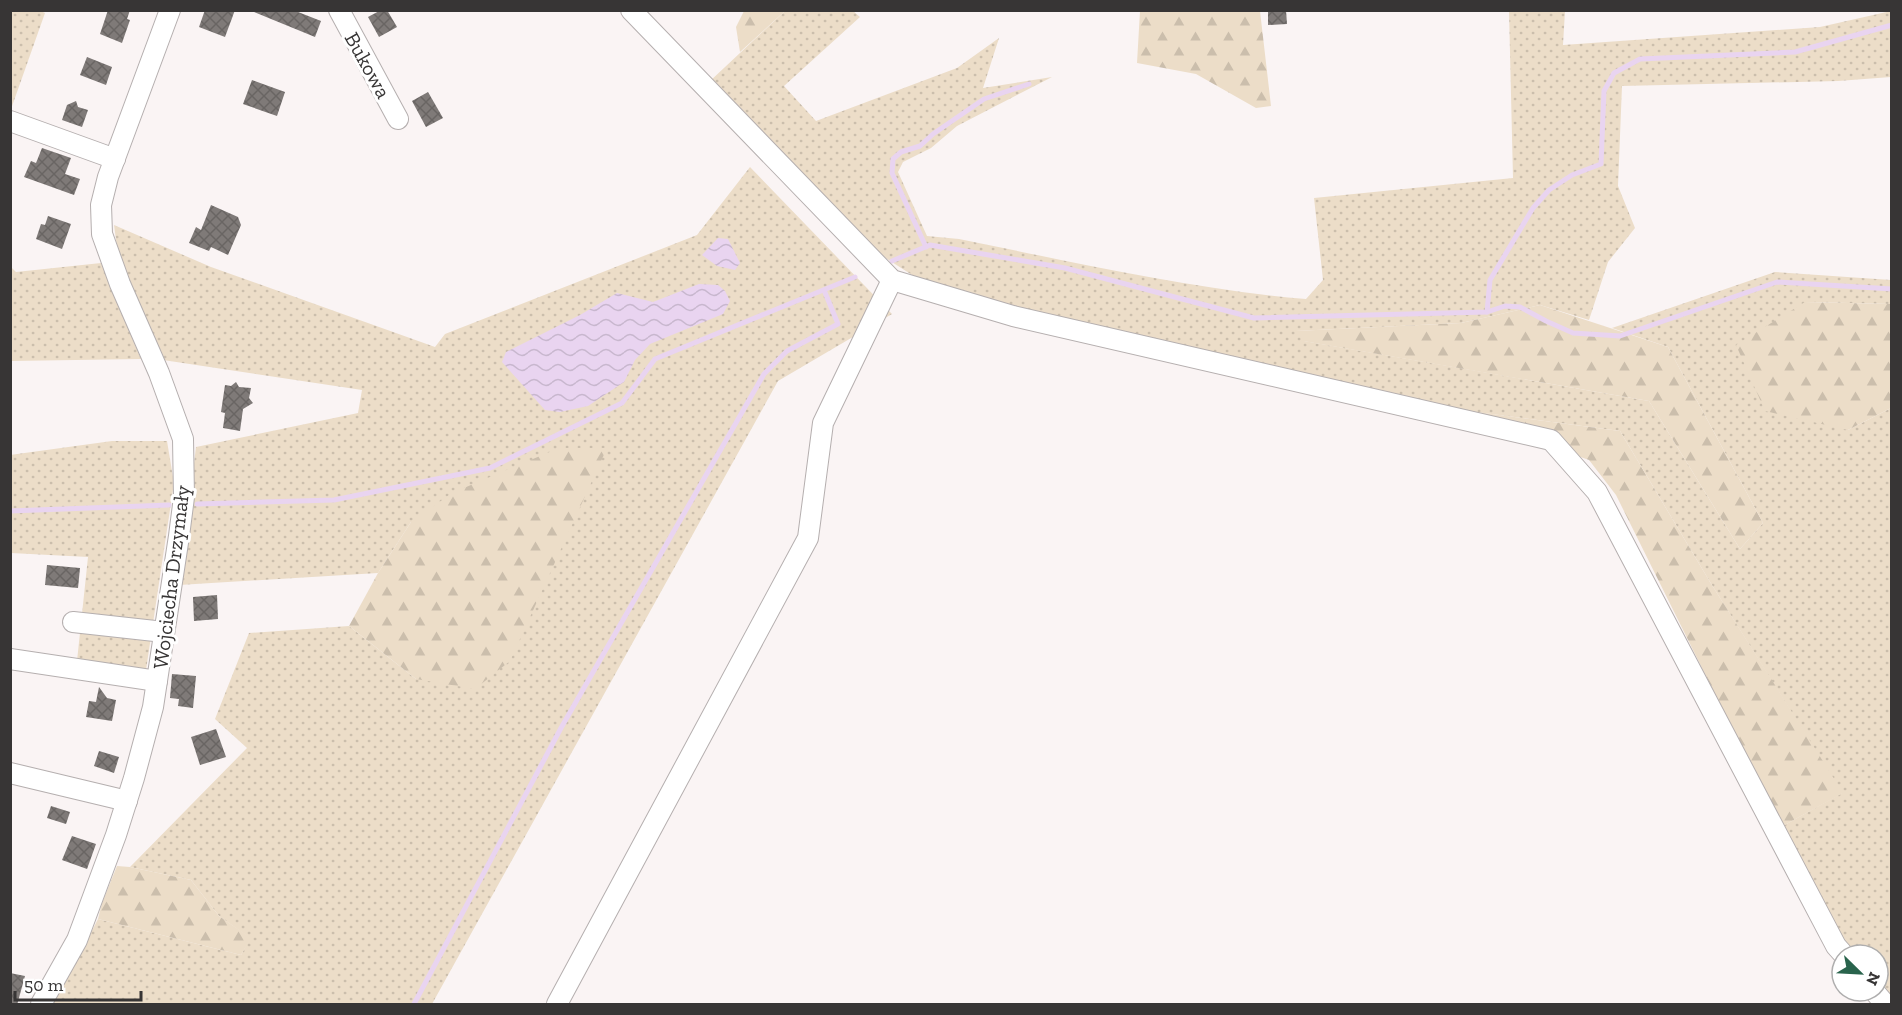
<svg xmlns="http://www.w3.org/2000/svg" width="1902" height="1015" viewBox="0 0 1902 1015" font-family="'Zilla Slab',serif">
<style>
.grass{fill:url(#grass-dots)}
.forest{fill:url(#forest-firs)}
.water{fill:url(#water-waves)}
.lines{fill:none;stroke-linecap:round;stroke-linejoin:round}
.stream{stroke:#e9d4f0;stroke-width:5}
.building{fill:url(#building-cross-hatch)}
.minor-casing{stroke:#b5afaf;stroke-width:22}
.minor{stroke:#fff;stroke-width:20}
.labels{text-anchor:middle;dominant-baseline:central;stroke-width:6;stroke-linejoin:round;paint-order:stroke}
.street-label{font-size:21px;fill:#373535;stroke:#fff}
</style>
<defs>
<pattern id="grass-dots" width="8" height="8" patternUnits="userSpaceOnUse" patternTransform="scale(1.5)"><rect width="8" height="8" fill="#ecddc8"/><path d="M2 2h.1M6 6h.1" fill="none" stroke="#cbbeac" stroke-width="1.8" stroke-linecap="round"/></pattern>
<pattern id="forest-firs" width="22" height="20" patternUnits="userSpaceOnUse" patternTransform="scale(1.5)"><rect width="22" height="20" fill="#ecddc8"/><path d="M5 1l3.5 6h-7zM16 11l3.5 6h-7z" fill="#cbbeac"/></pattern>
<pattern id="water-waves" width="16" height="10" patternUnits="userSpaceOnUse" patternTransform="scale(1.5)"><rect width="16" height="10" fill="#e9d4f0"/><path d="M0 5q4-4 8 0t8 0" fill="none" stroke="#c8b7ce"/></pattern>
<pattern id="building-cross-hatch" width="8" height="8" patternUnits="userSpaceOnUse" patternTransform="scale(1.5)"><rect width="8" height="8" fill="#7f7a78"/><path d="M0 0l8 8M0 8l8-8" fill="none" stroke="#696563"/></pattern>
</defs>
<rect width="100%" height="100%" fill="#faf4f4"/>
<g class="grass">
<path d="M10,11H41L45,13L11,109Z"/>
<path d="M785,11H853L860,17L784,86L816,121L957,68L999,38L983,88L1052,77L957,126L931,148L903,162L898,172L927,236L959,239C1074,262 1189,289 1306,299L1323,280L1314,198L1513,178L1509,11H1565L1563,45L1820,27L1891,11V77L1838,81L1622,86L1618,186L1635,228L1608,262L1589,320L1540,305L1461,323L1296,331L1304,341L1649,401L1740,549L1763,523L1668,347L1612,328L1775,272L1891,280V304L1805,302L1848,430L1891,408V998L1878,987V955H1852L1781,827L1842,793L1710,582L1620,431L1438,407L934,289L870,248L709,82Z"/>
<path d="M750,167L892,314L778,381L432,1004H51L66,981L98,919L241,955L250,938L219,916L191,880L130,867L247,748L215,719L249,633L349,626L416,679L411,522L378,573L179,585L196,447L358,413L362,390L163,360L119,262L114,225L211,267L435,347L445,334L697,235Z"/>
<path d="M101,263L141,359L11,361V267L16,272Z"/>
<path d="M112,441H167L174,483L146,670L77,661L88,557L11,553L10,455Z"/>
</g>
<g class="forest">
<path d="M744,11H785L740,52L736,27Z"/>
<path d="M1140,11H1260L1271,106L1256,108L1196,74L1137,63Z"/>
<path d="M1805,302L1891,304V408L1848,430L1765,411L1736,345Z"/>
<path d="M1540,305L1668,347L1763,523L1740,549L1649,401L1303,341L1295,331L1461,323Z"/>
<path d="M1438,407L1620,431L1710,582L1843,793L1781,827L1616,495L1589,460Z"/>
<path d="M559,448H607L510,661L475,689L416,679L349,626L378,573L411,522L452,493Z"/>
<path d="M117,866L130,867L191,880L219,916L251,938L241,955L98,919L102,903Z"/>
</g>
<g class="water">
<path d="M718,238L728,239L740,263L735,270L717,266L702,255Z"/>
<path d="M699,284L718,285L725,291L730,301L723,314L650,344L635,360L624,382L588,406L560,412L545,410L502,362L506,352L580,315L617,293L653,302Z"/>
</g>
<g class="lines">
<g class="stream">
<path d="M926,247L892,173L893,159L901,152L920,146L933,134L984,99L1029,84"/>
<path d="M892,261L930,245L1065,268L1254,318L1487,312L1490,280L1533,208L1549,190L1572,175L1601,164L1604,91L1614,73L1640,59L1795,52L1892,25"/>
<path d="M1487,312L1505,306L1520,307L1546,321L1573,333L1620,336L1777,282L1892,289"/>
<path d="M197,504L334,500L490,468L622,403L655,359L855,277"/>
<path d="M10,511L169,505"/>
<path d="M414,1004L561,728L764,374L787,351L838,324L824,290"/>
</g>
</g>
<g class="building">
<path d="M108,10H130L127,19L130,20L122,43L100,34Z"/>
<path d="M205,10H235L225,37L199,27Z"/>
<path d="M249,10H293L321,21L315,37Z"/>
<path d="M381,10H387L397,27L379,37L368,17Z"/>
<path d="M1268,10H1286L1287,24L1268,25Z"/>
<path d="M87,57L112,67L106,85L80,75Z"/>
<path d="M252,80L285,92L277,116L243,104Z"/>
<path d="M428,92L443,118L426,127L412,101Z"/>
<path d="M76,101L78,107L88,110L82,127L62,120L67,105Z"/>
<path d="M42,148L71,158L65,174L80,179L74,195L24,177L31,161L36,163Z"/>
<path d="M211,205L238,217L241,225L228,255L211,247L209,251L189,243L196,227L201,230Z"/>
<path d="M48,216L71,224L62,249L36,239L41,224L45,225Z"/>
<path d="M236,382L239,387L251,388L249,398L253,403L243,409L240,431L223,428L225,413L221,412L225,385L231,386Z"/>
<path d="M47,565L80,568L78,588L45,585Z"/>
<path d="M217,595L218,619L194,621L193,597Z"/>
<path d="M172,674L196,676L193,708L178,706L179,699L170,698Z"/>
<path d="M99,687L107,698L116,700L112,721L86,717L89,701L96,702Z"/>
<path d="M216,729L226,757L200,765L191,737Z"/>
<path d="M99,751L119,757L114,773L94,766Z"/>
<path d="M51,806L70,812L66,824L47,818Z"/>
<path d="M72,836L96,844L87,869L62,860Z"/>
<path d="M10,973L25,976L17,1005H10Z"/>
</g>
<g class="lines">
<defs>
<g id="minor">
<path d="M339,10L398,119"/>
<path d="M631,10L892,280L1013,316L1551,440L1597,492L1836,946L1844,955"/>
<path d="M10,121L115,159"/>
<path d="M73,622L164,632"/>
<path d="M10,659L157,681"/>
<path d="M10,773L127,801"/>
<path d="M1874,991L1885,1004"/>
<path d="M41,1004L77,940L116,835L134,778L153,707L179,536L184,497L183,439L159,373L120,284L102,234L101,205L108,177L170,10"/>
<path d="M557,1004L808,538L823,423L892,280"/>
</g>
</defs>
<use href="#minor" class="minor-casing"/>
<use href="#minor" class="minor"/>
</g>
<g class="labels">
<g class="street-label">
<text transform="translate(368 65) rotate(61)">Bukowa</text>
<text transform="translate(171 577) rotate(-83)">Wojciecha Drzymały</text>
</g>
</g>
<rect width="1902" height="1015" fill="none" stroke="#373535" stroke-width="24"/>
<g transform="translate(1860 973) rotate(114)"><circle r="28" fill="#ffffff" stroke="#afaeae" stroke-width="1.5"/>
<path d="M0-4.5L10 22L0 15L-10 22Z" fill="#29634c"/>
<text y="-9" font-size="16" font-weight="bold" text-anchor="middle" fill="#373535">N</text>
</g>
<path d="M15 991v9h126v-9" fill="none" stroke="#373535" stroke-width="3"/>
<text x="24" y="991" font-size="18" fill="#373535" stroke="#ffffff" stroke-width="4.5" paint-order="stroke">50 m</text>
</svg>
